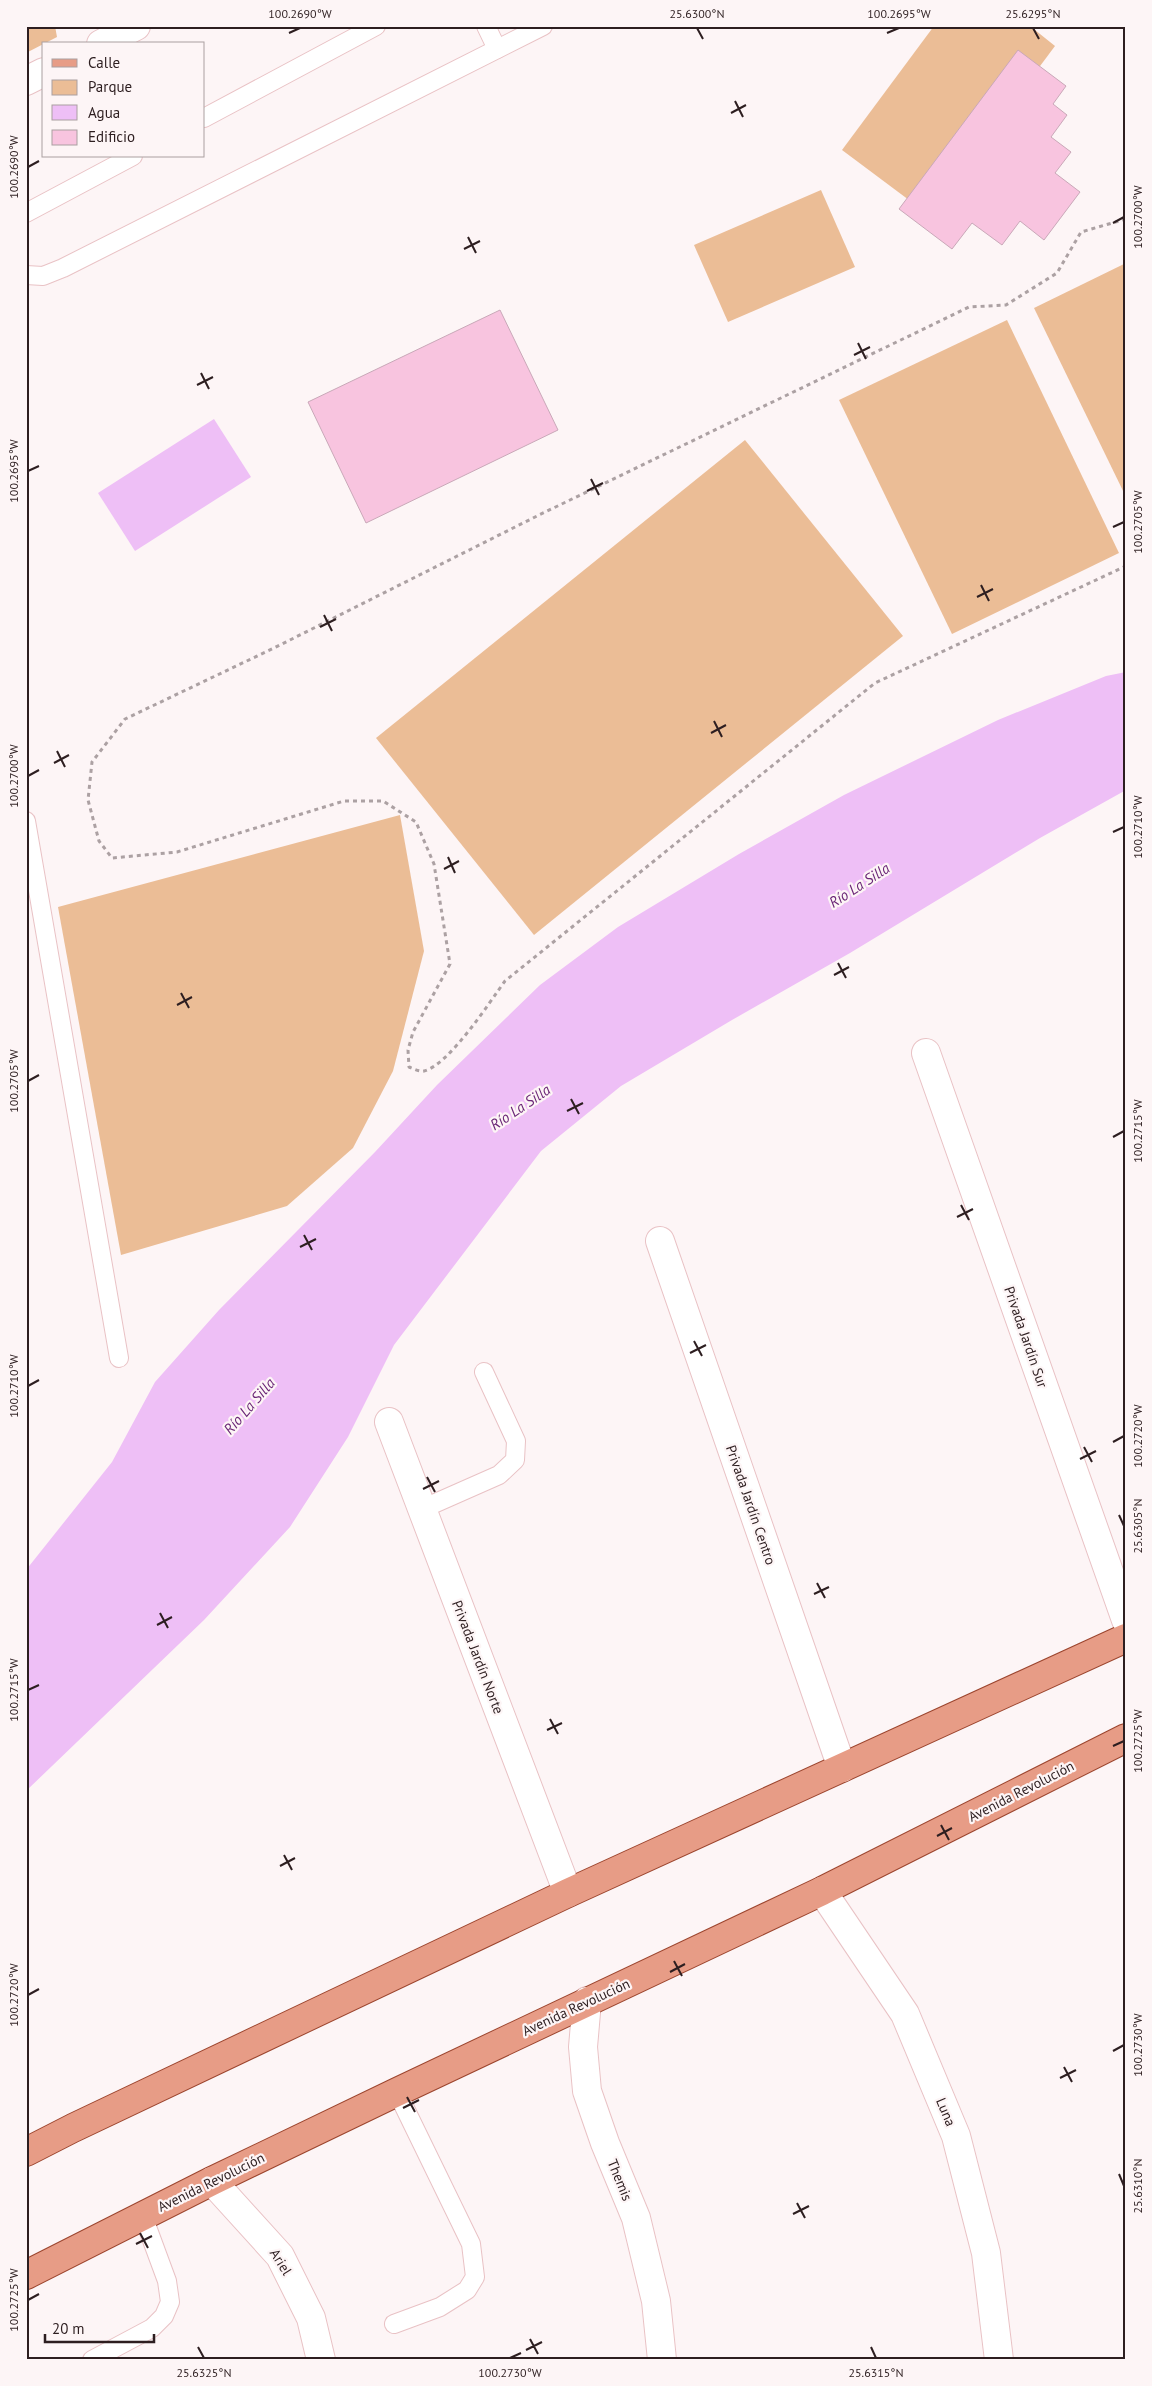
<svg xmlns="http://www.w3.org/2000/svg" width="1152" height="2386" viewBox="0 0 1152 2386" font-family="'PT Sans',sans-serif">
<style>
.green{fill:#ebbd96}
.water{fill:#eebff6}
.building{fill:#f8c4df;stroke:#c9a8b8}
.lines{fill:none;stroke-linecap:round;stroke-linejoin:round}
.lane-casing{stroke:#e9c2c5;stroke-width:20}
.street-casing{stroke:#e9c2c5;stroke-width:30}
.secondary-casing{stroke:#e9c2c5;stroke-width:30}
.primary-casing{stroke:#9c452e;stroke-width:30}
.path{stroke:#aca1a3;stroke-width:3;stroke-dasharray:4 4;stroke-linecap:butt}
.lane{stroke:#fff;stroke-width:18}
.street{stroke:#fff;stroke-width:28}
.secondary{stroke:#fff;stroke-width:28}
.primary{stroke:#e79c86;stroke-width:28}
.ticks{fill:none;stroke:#2d1e20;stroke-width:2}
.labels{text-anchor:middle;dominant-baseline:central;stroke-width:4.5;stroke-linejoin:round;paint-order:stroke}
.street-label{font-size:14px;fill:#2d1e20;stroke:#fdf5f6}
.water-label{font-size:15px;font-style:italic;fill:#6b2777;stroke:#fdf5f6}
.neatline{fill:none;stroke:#2d1e20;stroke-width:2}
.ticks-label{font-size:12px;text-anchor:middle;fill:#2d1e20}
</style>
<rect width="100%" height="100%" fill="#fdf5f6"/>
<g class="green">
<path d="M26,26H55L57,37L26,53Z"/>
<path d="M934,26H1030L1055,46L929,215L842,150Z"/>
<path d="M821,190L855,267L728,322L694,245Z"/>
<path d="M1126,263V497L1034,308Z"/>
<path d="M1007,320L1119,553L952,634L839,400Z"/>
<path d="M745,440L903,636L534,935L376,738Z"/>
<path d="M400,815L424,951L393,1071L353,1148L287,1206L121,1255L58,907Z"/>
</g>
<g class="water">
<path d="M214,419L251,477L135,551L98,493Z"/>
<path d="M1126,672V790L1040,838L850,953L732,1020L621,1086L541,1151L394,1345L348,1437L290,1527L204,1620L26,1791V1570L112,1462L155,1382L219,1310L375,1152L437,1085L540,985L618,927L739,854L844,795L998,720L1106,676Z"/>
</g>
<g class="building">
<path d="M1018,50L1066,86L1053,104L1067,115L1051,137L1071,152L1055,173L1080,192L1044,240L1020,221L1002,245L972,223L952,249L899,209Z"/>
<path d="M500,310L558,430L366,523L308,402Z"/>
</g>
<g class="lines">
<defs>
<g id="lane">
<path d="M486,26L497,49"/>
<path d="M204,118L376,26"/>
<path d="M26,213L133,156"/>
<path d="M26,275L43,276L63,268L543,26"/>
<path d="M26,821L119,1358"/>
<path d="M422,1509L499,1475L515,1460L516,1441L484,1372"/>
<path d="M394,2324L440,2307L467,2290L475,2277L471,2244L397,2092"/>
<path d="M92,2360L152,2328L164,2316L170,2302L167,2281L143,2216"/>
</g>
<g id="street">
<path d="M926,1053L1126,1620"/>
<path d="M660,1241L842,1768"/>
<path d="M389,1422L568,1893"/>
<path d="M822,1891L905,2014L956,2136L986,2253L999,2360"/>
<path d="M587,2001L583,2047L587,2091L605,2143L636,2218L656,2301L662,2360"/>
<path d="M212,2181L280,2256L311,2318L321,2360"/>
</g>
<g id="secondary">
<path d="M101,44L136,26"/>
<path d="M26,81L44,72"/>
</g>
<g id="primary">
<path d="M26,2152L73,2128L568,1893L1126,1638"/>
<path d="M26,2275L212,2181L397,2092L822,1891L1126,1738"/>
</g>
</defs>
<use href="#lane" class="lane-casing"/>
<use href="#street" class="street-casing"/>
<use href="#secondary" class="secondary-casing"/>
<use href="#primary" class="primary-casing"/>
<path class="path" d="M1126,219L1081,232L1057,273L1006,305L969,307L539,515L274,648L125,719L92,762L88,800L99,841L112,858L177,852L344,801H383L416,822L434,864L450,964L413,1032L408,1050L409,1067C414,1069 420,1072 424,1071C449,1065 489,1003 505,981L875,683L1126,566"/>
<use href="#lane" class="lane"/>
<use href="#street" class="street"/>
<use href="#secondary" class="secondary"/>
<use href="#primary" class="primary"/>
</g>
<path class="ticks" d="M697,28L703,39M1033,28L1039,39M289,33L300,28M887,33L899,28M735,101L743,117M731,113L746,105M28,167L39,161M1113,223L1124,217M468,237L476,253M464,249L480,241M858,343L866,359M854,355L870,347M201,373L209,389M197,385L213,377M28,471L39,466M591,479L599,495M587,491L603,483M1113,527L1124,522M981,585L989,601M977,597L993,589M324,615L332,631M320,627L336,619M714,721L722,737M711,733L726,725M57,751L65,767M54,763L69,755M28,776L39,770M1113,832L1124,827M448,857L455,873M444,869L459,861M838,963L846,978M834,975L849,967M181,993L189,1008M177,1005L192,997M28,1081L39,1075M571,1099L579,1114M567,1111L583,1103M1113,1137L1124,1131M961,1205L969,1220M957,1217L973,1209M304,1235L312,1250M300,1247L316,1239M694,1341L702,1356M690,1353L706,1345M28,1386L39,1380M1113,1442L1124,1436M1084,1447L1092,1462M1080,1459L1096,1451M427,1477L435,1492M423,1489L439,1481M1119,1515L1124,1526M817,1583L825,1598M814,1594L829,1587M160,1613L168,1628M157,1625L172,1617M28,1690L39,1685M550,1719L558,1734M547,1730L562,1723M1113,1746L1124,1741M941,1825L949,1840M937,1836L952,1828M284,1855L292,1870M280,1866L295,1858M674,1961L682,1976M670,1972L685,1964M28,1995L39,1989M1113,2051L1124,2045M1064,2067L1072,2082M1060,2078L1076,2070M407,2097L415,2112M403,2108L419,2100M1119,2174L1124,2186M797,2203L805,2218M793,2214L809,2206M140,2233L148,2248M136,2244L152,2236M28,2300L39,2294M530,2339L538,2354M198,2347L204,2358M871,2347L876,2358M526,2350L542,2342M510,2358L521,2353"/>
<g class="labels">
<g class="street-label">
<text transform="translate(1026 1337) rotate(71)">Privada Jardín Sur</text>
<text transform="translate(751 1505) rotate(71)">Privada Jardín Centro</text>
<text transform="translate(478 1657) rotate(69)">Privada Jardín Norte</text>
<text transform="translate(1021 1791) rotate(-27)">Avenida Revolución</text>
<text transform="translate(576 2007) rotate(-25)">Avenida Revolución</text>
<text transform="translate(946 2112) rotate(67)">Luna</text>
<text transform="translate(620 2180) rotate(68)">Themis</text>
<text transform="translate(211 2182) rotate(-26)">Avenida Revolución</text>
<text transform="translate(281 2262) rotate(58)">Ariel</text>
</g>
<g class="water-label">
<text transform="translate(859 885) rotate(-33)">Río La Silla</text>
<text transform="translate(520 1107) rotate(-34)">Río La Silla</text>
<text transform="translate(249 1406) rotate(-49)">Río La Silla</text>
</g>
</g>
<rect width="1152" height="2386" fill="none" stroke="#fdf5f6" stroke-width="55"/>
<rect x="42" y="42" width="162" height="115" fill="#fdf5f6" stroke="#aa9fa0"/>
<rect x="52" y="59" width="25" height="8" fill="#e79c86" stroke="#aa9fa0"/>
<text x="88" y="68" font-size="15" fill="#2d1e20">Calle</text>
<rect x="52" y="80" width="25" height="15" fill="#ebbd96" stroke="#aa9fa0"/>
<text x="88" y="92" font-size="15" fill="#2d1e20">Parque</text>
<rect x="52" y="105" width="25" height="15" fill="#eebff6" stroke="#aa9fa0"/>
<text x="88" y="118" font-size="15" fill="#2d1e20">Agua</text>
<rect x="52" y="130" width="25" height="15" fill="#f8c4df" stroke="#aa9fa0"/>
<text x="88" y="142" font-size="15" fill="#2d1e20">Edificio</text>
<path d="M45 2334v8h109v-8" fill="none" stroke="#2d1e20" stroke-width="2.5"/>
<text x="52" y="2334" font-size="15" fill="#2d1e20" stroke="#fdf5f6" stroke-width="4" paint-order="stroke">20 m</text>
<rect x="28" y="28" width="1096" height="2330" class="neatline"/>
<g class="ticks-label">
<text x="300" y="18">100.2690°W</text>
<text x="697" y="18">25.6300°N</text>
<text x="899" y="18">100.2695°W</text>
<text x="1033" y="18">25.6295°N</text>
<text transform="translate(14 167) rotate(-90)" y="4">100.2690°W</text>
<text transform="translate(1138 217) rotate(-90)" y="4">100.2700°W</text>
<text transform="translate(14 471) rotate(-90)" y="4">100.2695°W</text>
<text transform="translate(1138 522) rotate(-90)" y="4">100.2705°W</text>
<text transform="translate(14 776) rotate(-90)" y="4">100.2700°W</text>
<text transform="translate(1138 827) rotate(-90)" y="4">100.2710°W</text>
<text transform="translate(14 1081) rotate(-90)" y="4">100.2705°W</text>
<text transform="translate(1138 1131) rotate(-90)" y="4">100.2715°W</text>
<text transform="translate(14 1386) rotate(-90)" y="4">100.2710°W</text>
<text transform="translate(1138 1436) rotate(-90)" y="4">100.2720°W</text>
<text transform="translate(1138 1526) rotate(-90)" y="4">25.6305°N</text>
<text transform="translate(14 1690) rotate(-90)" y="4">100.2715°W</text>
<text transform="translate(1138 1741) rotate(-90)" y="4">100.2725°W</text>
<text transform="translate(14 1995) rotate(-90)" y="4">100.2720°W</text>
<text transform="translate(1138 2045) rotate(-90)" y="4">100.2730°W</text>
<text transform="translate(1138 2186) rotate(-90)" y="4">25.6310°N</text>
<text transform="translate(14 2300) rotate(-90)" y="4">100.2725°W</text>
<text x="204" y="2377">25.6325°N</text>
<text x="510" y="2377">100.2730°W</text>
<text x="876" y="2377">25.6315°N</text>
</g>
</svg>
